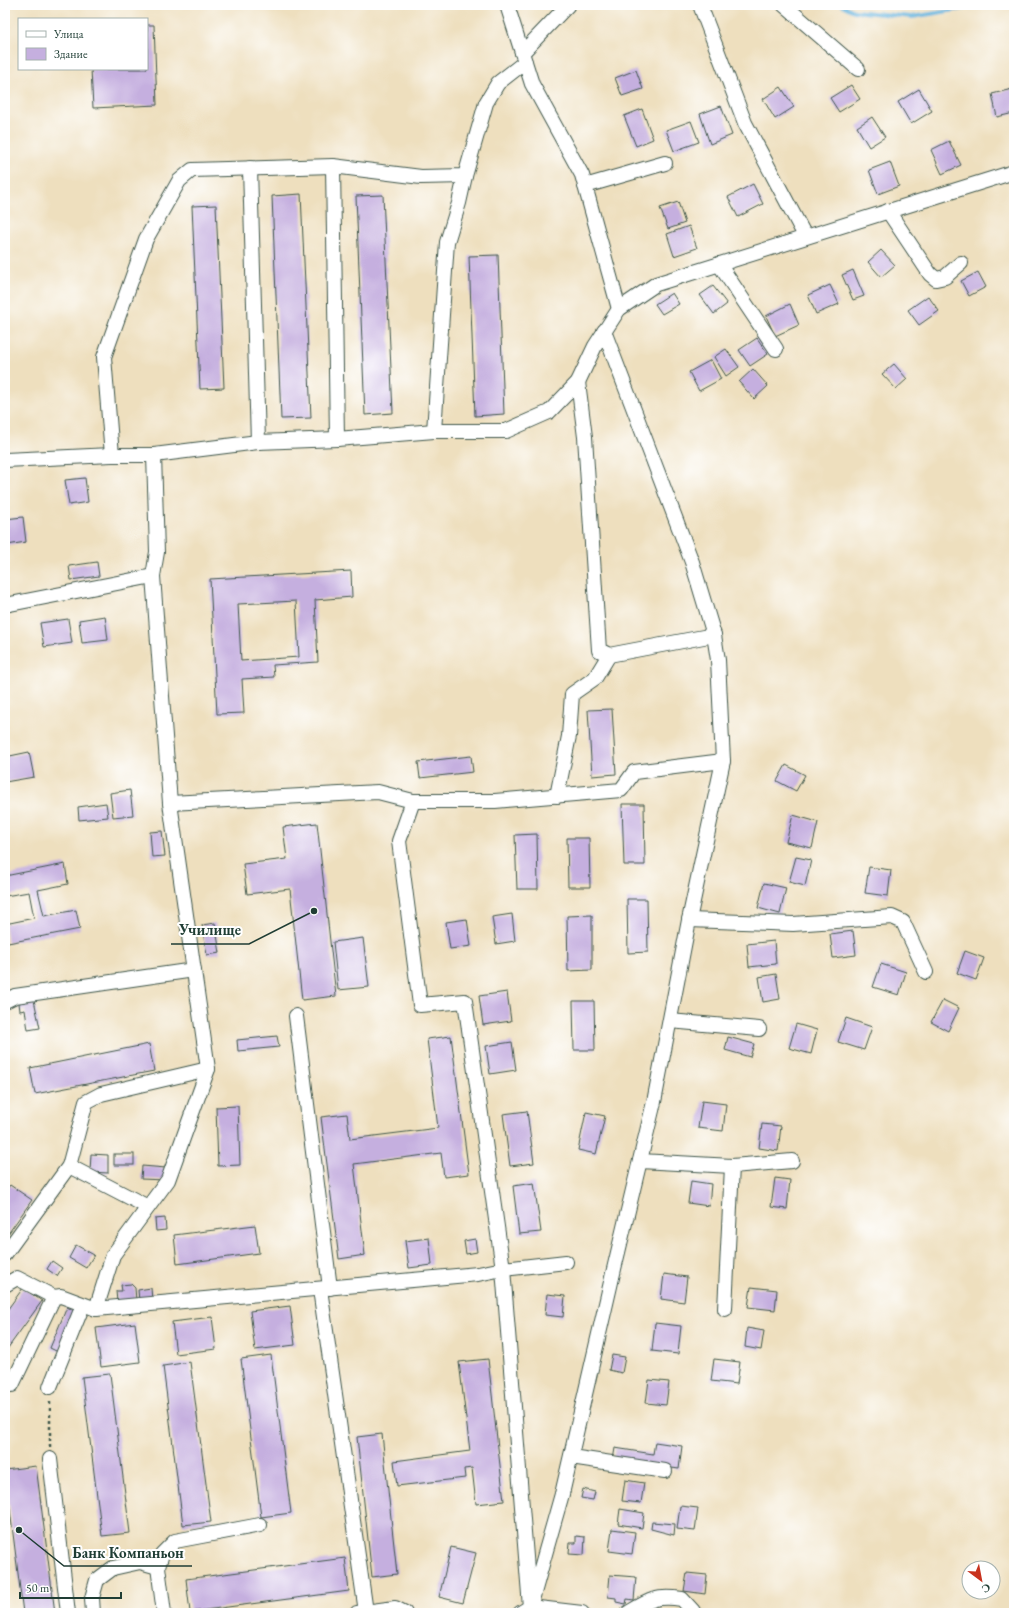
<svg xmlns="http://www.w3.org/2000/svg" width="1019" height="1618" viewBox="0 0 1019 1618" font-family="'EB Garamond',serif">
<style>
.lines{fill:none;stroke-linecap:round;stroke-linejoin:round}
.stream{stroke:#61b1db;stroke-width:4}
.building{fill:#c5afdf;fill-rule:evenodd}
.minor-casing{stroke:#3e5549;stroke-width:16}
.path{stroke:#3e5549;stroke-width:2.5;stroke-dasharray:3 3;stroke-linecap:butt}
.minor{stroke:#fff;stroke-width:14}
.leader{fill:none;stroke:#1f3d34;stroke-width:1.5}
.callout-dot{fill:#1f3d34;stroke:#fff;stroke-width:1.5}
.callout-label{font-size:15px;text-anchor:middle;font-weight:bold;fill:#1f3d34;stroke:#fff;stroke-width:4;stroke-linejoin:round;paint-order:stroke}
</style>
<rect width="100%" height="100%" fill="#fff"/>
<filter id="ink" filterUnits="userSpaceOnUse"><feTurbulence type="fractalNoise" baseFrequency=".025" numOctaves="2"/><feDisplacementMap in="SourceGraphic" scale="8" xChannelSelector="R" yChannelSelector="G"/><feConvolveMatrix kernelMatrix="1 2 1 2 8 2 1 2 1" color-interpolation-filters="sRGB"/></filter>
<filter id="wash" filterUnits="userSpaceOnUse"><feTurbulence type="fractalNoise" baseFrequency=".012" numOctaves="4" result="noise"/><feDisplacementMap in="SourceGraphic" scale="16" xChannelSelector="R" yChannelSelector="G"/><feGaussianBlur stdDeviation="0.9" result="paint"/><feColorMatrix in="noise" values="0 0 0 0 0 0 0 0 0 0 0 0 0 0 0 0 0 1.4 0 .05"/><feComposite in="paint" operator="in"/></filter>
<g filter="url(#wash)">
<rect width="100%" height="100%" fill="#eedfbe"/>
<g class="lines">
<path class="stream" d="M842,5L854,11L912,17L985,5"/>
</g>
<g id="blocks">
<g class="building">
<path d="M147,25H154L157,105L93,108L91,69H147Z"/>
<path d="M636,70L643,89L622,96L615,78Z"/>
<path d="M851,85L860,99L839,112L830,98Z"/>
<path d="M781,87L794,107L775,119L763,99Z"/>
<path d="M919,89L932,111L911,124L898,102Z"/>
<path d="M1012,89L1014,97V113L997,117L992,94Z"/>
<path d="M721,106L732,135L710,144L700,114Z"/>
<path d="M642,109L653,139L636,146L624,116Z"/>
<path d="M872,117L885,137L869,147L857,127Z"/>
<path d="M691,121L699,142L674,151L666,130Z"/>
<path d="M949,141L961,165L942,174L931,150Z"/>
<path d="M890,162L899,186L878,194L869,170Z"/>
<path d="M753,184L763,204L738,217L728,197Z"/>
<path d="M301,194L311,418L281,419L272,196Z"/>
<path d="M383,195L393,413L365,415L356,196Z"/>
<path d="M678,202L685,223L668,229L660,208Z"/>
<path d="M216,205L224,388L200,389L192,206Z"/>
<path d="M689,226L697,248L674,256L667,234Z"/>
<path d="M881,250L895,265L881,277L868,262Z"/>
<path d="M498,255L504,414L475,416L469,256Z"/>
<path d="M853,270L864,296L853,300L842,275Z"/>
<path d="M978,272L986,287L969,296L961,281Z"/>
<path d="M830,285L839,304L816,314L808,295Z"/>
<path d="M713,286L727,304L714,314L700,295Z"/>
<path d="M672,293L679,304L662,314L655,304Z"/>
<path d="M928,296L939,311L919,325L908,310Z"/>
<path d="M790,304L799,325L775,336L766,316Z"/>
<path d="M757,338L768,354L750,366L739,350Z"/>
<path d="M726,349L739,367L726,376L714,357Z"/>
<path d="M711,360L721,379L699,391L689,372Z"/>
<path d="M894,364L907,379L896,389L882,374Z"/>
<path d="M753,369L768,386L754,399L739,382Z"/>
<path d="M85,478L88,502L69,505L65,480Z"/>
<path d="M23,517L26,542L7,545L5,519Z"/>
<path d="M97,562L99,576L71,580L69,566Z"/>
<path d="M351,571L352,597L315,600L318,662L273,665L274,677L242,679L244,713L217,714L210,579ZM296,601L299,657L241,661L238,604Z"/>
<path d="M105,616L108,640L82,643L79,620Z"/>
<path d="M68,619L72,643L44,647L40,623Z"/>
<path d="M612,709L616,774L592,776L588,710Z"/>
<path d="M29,752L34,777L5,782V757Z"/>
<path d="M471,756L473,772L420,778L418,762Z"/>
<path d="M786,765L805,775L796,791L777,781Z"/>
<path d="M130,790L133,815L113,817L110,793Z"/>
<path d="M106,803L108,817L79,820L78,807Z"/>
<path d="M622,804H644L645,865H624Z"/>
<path d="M793,815L818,822L812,848L786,842Z"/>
<path d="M317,823L336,996L302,1000L290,889L247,894L243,864L287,859L283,827Z"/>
<path d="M162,831L165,856L152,857L150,832Z"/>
<path d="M537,834L538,889H517L515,835Z"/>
<path d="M567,838H589L590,887H568Z"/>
<path d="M796,857L811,860L805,886L789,882Z"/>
<path d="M65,864L68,884L38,890L44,916L76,910L80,929L8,943L5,924L34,918L29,892L5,896V876Z"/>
<path d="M869,867L891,870L888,896L865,893Z"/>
<path d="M764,883L786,888L780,914L758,908Z"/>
<path d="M627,899H647L648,952L628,953Z"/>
<path d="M512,914L515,941L496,944L492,917Z"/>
<path d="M592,915V970L568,971L567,916Z"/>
<path d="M467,919L471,946L450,949L446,922Z"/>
<path d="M215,923L220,953L207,955L202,925Z"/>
<path d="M853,931L856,955L833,958L830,934Z"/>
<path d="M363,938L369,987L338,990L333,942Z"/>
<path d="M774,941L776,964L749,967L747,944Z"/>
<path d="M965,951L984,958L976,980L957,973Z"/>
<path d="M881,964L906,972L899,995L873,987Z"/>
<path d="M776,974L780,999L763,1002L759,977Z"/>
<path d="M507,992L511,1021L483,1025L479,996Z"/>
<path d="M34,1000L40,1028L28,1030L25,1010L20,1011L19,1003Z"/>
<path d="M943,1000L959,1008L948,1031L931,1022Z"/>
<path d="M573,1001H594L595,1050H574Z"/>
<path d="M846,1018L872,1027L864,1050L838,1042Z"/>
<path d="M796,1024L817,1030L811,1054L789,1048Z"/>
<path d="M277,1036L279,1047L238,1051L237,1040Z"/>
<path d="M451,1036L469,1174L444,1177L441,1153L354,1164L365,1255L339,1259L321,1117L347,1114L350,1139L438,1128L427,1039Z"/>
<path d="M728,1037L754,1044L750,1057L725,1050Z"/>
<path d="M512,1042L516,1070L490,1074L486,1046Z"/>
<path d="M149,1044L154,1071L35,1094L30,1068Z"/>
<path d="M702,1101L726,1104L723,1131L698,1128Z"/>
<path d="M238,1106L240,1165L218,1166L216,1107Z"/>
<path d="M527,1111L534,1163L510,1166L503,1114Z"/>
<path d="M586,1112L605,1116L596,1154L578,1150Z"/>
<path d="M762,1124L781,1126L778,1151L759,1148Z"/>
<path d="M91,1154L108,1155V1173L90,1172Z"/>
<rect x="114" y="1154" width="20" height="11"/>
<path d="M142,1166L166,1168L165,1180L141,1179Z"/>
<path d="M775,1178L790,1180L787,1209L771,1207Z"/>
<path d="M691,1181L711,1184L709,1206L688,1203Z"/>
<path d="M534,1183L541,1232L519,1234L513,1186Z"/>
<path d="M10,1185L32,1200L5,1238V1191Z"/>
<path d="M165,1218L166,1230L156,1231L155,1219Z"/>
<path d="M255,1225L259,1253L177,1264L174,1235Z"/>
<path d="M429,1238L432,1265L409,1268L405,1241Z"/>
<path d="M475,1239L477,1252L466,1254L464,1241Z"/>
<path d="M76,1245L94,1255L86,1268L69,1258Z"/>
<path d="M52,1261L62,1268L57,1276L47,1269Z"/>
<path d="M664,1274L687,1277L684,1302L661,1299Z"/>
<path d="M131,1284L135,1288L136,1300L117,1302L116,1291H122L121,1285Z"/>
<path d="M751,1287L777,1290L775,1310L748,1307Z"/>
<path d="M23,1288L42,1301L5,1352V1313Z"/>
<path d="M151,1288L152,1300L139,1301L138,1290Z"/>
<path d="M547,1294L565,1296L563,1317L545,1315Z"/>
<path d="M290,1306L295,1345L255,1350L250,1311Z"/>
<path d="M67,1307L73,1310L75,1314L61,1350L56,1351L50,1348Z"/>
<path d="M212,1317L216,1349L176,1354L172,1322Z"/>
<path d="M135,1323L140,1362L101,1367L96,1328Z"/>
<path d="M655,1323L681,1326L678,1354L652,1351Z"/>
<path d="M747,1328L764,1331L761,1350L745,1347Z"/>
<path d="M271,1355L291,1513L261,1517L241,1359Z"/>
<path d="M612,1355L625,1357L622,1373L609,1370Z"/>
<path d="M488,1359L504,1501L476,1504L472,1468L464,1469L465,1478L397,1486L394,1461L470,1451L459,1362Z"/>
<path d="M714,1359L740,1362L737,1384L711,1381Z"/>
<path d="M190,1362L211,1522L183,1525L163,1366Z"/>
<path d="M110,1374L130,1533L102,1536L82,1377Z"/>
<path d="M649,1380L669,1382L666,1405L646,1403Z"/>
<path d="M382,1434L397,1574L372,1577L357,1437Z"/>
<path d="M655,1442L682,1446L679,1469L613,1460L615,1448L653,1454Z"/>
<path d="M36,1466L55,1613H23L5,1470Z"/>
<path d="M625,1480L644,1483L641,1503L622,1501Z"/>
<path d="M583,1489L595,1492L593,1500L581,1498Z"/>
<path d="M680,1506L698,1508L695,1531L677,1529Z"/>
<path d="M620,1509L644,1513L642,1528L618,1524Z"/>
<path d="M652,1522L675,1524L674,1535L651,1529Z"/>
<path d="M612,1529L635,1532L632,1554L609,1551Z"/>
<path d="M576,1536L585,1537L584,1555L569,1554L570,1543H576Z"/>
<path d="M451,1547L476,1553L463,1603L439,1597Z"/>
<path d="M345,1558L349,1591L190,1612L186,1579Z"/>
<path d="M687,1573L707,1575L705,1594L684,1591Z"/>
<path d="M610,1575L636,1577L634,1600L627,1599L626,1604L616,1602V1598L608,1597Z"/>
</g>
</g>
</g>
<g filter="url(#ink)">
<use href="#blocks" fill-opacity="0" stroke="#3e5549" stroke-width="1"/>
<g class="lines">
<defs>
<g id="minor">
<path d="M507,5L532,84L582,175L619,309"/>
<path d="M700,5L745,123L805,236"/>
<path d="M784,5L858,69"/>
<path d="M522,53L568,5"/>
<path d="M333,166L337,439"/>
<path d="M250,168L258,442"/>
<path d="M585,186L665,163"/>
<path d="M888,211L930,274L936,279L945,277L961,263"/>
<path d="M719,264L776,349"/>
<path d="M578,382L585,437L599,650L609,655L714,635"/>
<path d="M434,431L447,242L459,203L465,176"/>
<path d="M112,455L104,357L146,239L179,181L192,170L333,166L421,177L465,176L486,103L498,83L525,62"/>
<path d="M5,460L112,455H154L258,442L337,439L434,431H506L549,412L578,382L595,346L619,309L656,284L1014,172"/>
<path d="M5,605L153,576"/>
<path d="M557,796L569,736L572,694L595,678L609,655"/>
<path d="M413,801L399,841L420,1005L465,1001L503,1269L530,1607L582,1613"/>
<path d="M170,803L378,792L413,801H495L621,790L634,772L723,761"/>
<path d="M689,920L793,924L892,917L903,922L926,972"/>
<path d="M5,1001L15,996L194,970"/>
<path d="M296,1016L330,1288"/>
<path d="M670,1021L759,1029"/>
<path d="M640,1161L732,1166L792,1161"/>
<path d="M69,1166L148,1207"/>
<path d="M5,1254L69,1166L86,1102L101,1094L208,1069"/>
<path d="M5,1285L17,1278L54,1297"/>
<path d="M320,1289L366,1612"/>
<path d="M96,1309L113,1255L168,1180L208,1069L170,803L153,576L157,552L154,455"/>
<path d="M725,1309L732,1166"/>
<path d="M12,1385L54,1297L61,1296L96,1309L478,1274L503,1269L566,1262"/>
<path d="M50,1387L83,1305"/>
<path d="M571,1457L665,1471"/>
<path d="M50,1459L68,1613"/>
<path d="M93,1613L92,1598L97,1580L113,1568L140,1562L158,1567"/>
<path d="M164,1613L158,1567L162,1554L175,1541L260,1525"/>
<path d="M357,1613L395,1608L405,1613"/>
<path d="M520,1613L530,1607L562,1494L614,1269L654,1102L689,920L723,761L718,660L714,635L692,562L604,331"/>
<path d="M628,1613C649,1600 656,1595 682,1599L693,1611"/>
</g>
</defs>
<use href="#minor" class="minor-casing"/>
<path class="path" d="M50,1447V1400"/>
<use href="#minor" class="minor"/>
</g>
</g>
<path class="leader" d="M314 911L249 944H171M19 1530L64 1566H192"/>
<g class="callout-dot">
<circle cx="314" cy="911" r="4"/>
<circle cx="19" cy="1530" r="4"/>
</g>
<g class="callout-label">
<text x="210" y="935">Училище</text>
<text x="128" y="1558">Банк Компаньон</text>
</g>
<rect width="1019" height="1618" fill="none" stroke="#fff" stroke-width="20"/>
<rect x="18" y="18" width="130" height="52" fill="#ffffff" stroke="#a5b1ae"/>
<rect x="26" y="31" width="20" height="6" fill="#ffffff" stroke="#a5b1ae"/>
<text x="54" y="38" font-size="12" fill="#1f3d34">Улица</text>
<rect x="26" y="48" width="20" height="12" fill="#c5afdf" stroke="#a5b1ae"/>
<text x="54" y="58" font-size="12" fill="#1f3d34">Здание</text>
<g transform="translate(981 1580) rotate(148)"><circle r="19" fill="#ffffff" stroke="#a5b1ae"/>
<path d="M0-3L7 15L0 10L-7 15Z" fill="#c8321e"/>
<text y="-6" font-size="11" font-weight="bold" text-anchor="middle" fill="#1f3d34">С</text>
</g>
<path d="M20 1592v6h101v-6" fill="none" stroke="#1f3d34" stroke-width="2"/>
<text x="26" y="1592" font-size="12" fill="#1f3d34" stroke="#ffffff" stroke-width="3" paint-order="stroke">50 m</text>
</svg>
